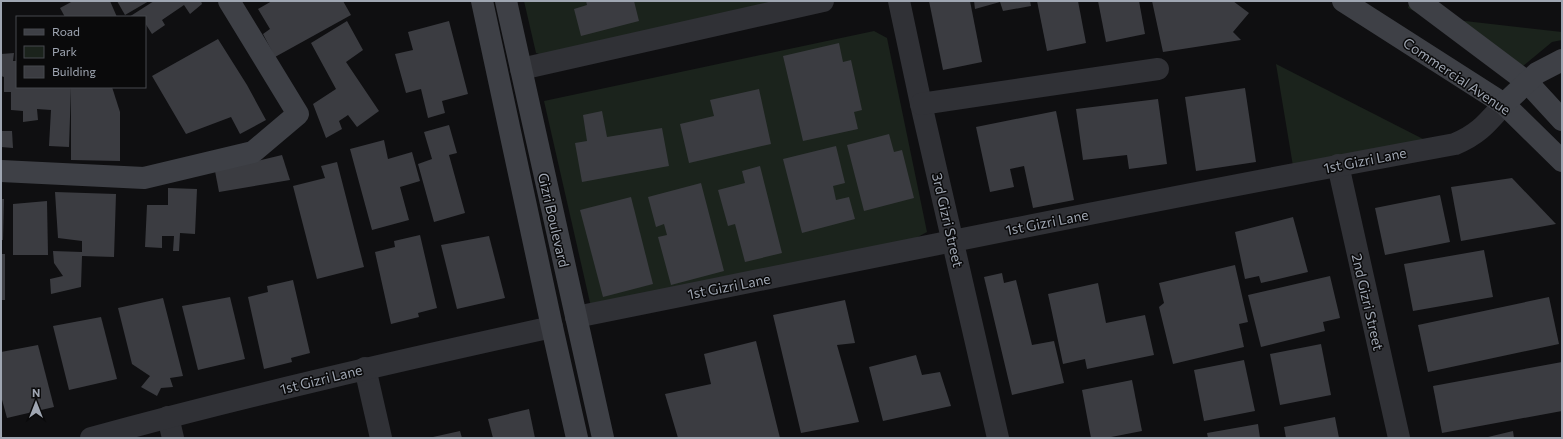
<svg xmlns="http://www.w3.org/2000/svg" width="1563" height="439" viewBox="0 0 1563 439" font-family="Commissioner,sans-serif">
<style>
.green{fill:#1b231c}
.building{fill:#3b3c41}
.lines{fill:none;stroke-linecap:round;stroke-linejoin:round}
.street{stroke:#303136;stroke-width:22}
.secondary{stroke:#3e4046;stroke-width:22}
.labels{text-anchor:middle;dominant-baseline:central;stroke-width:3;stroke-linejoin:round;paint-order:stroke}
.street-label{font-size:14px;fill:#9fa6b2;stroke:#0a0a0b}
</style>
<rect width="100%" height="100%" fill="#0f0f11"/>
<g class="green">
<path d="M524,1H789L548,57L536,53Z"/>
<path d="M1409,5L1456,20L1562,32V40L1552,42L1523,66L1408,8Z"/>
<path d="M874,31L887,38L927,232L914,239L591,307L544,101Z"/>
<path d="M1276,64L1425,140L1293,166Z"/>
</g>
<g class="building">
<path d="M73,1H110L117,17H65L60,8Z"/>
<path d="M117,1H149L125,15Z"/>
<path d="M154,1H201L202,4L190,14L184,5L162,20L165,25L152,34L145,23V17H129Z"/>
<path d="M272,1H343L351,15L275,57L263,34L270,29L258,9Z"/>
<path d="M586,1H634L639,21L581,36L574,9L587,5Z"/>
<path d="M929,1H970L982,62L943,70Z"/>
<path d="M974,1H1030L1031,6L1003,11L1000,2L975,9Z"/>
<path d="M1037,1H1078L1086,43L1047,51Z"/>
<path d="M1098,1H1139L1145,34L1106,42Z"/>
<path d="M1152,1H1233L1249,13L1233,32L1241,40L1163,52Z"/>
<path d="M347,21L363,50L346,62L379,111L357,127L348,115L339,121L342,129L326,138L313,104L336,89L311,43Z"/>
<path d="M449,21L468,94L442,101L445,113L428,118L421,89L406,93L395,54L413,50L408,32Z"/>
<path d="M218,39L247,85L266,120L240,134L231,117L186,134L152,76Z"/>
<path d="M839,43L843,62L851,60L862,110L854,112L858,129L803,141L783,56Z"/>
<path d="M14,53L13,61H17V87H71L69,147L49,146L51,110L37,109L38,120L23,122V111L11,110V92H4V77L1,76V54Z"/>
<path d="M71,87H112L120,112V161L71,160Z"/>
<path d="M1245,88L1256,162L1196,171L1185,97Z"/>
<path d="M759,89L771,144L689,163L680,124L714,116L710,100Z"/>
<path d="M1158,99L1167,164L1129,169L1127,155L1083,160L1076,109Z"/>
<path d="M602,111L607,137L662,128L669,166L582,182L575,143L587,141L583,115Z"/>
<path d="M1056,111L1074,200L1033,208L1024,166L1010,169L1014,187L990,192L976,127Z"/>
<path d="M449,125L457,153L449,155L465,213L434,222L418,164L432,159L424,132Z"/>
<path d="M1,131H12L13,148L1,147Z"/>
<path d="M889,134L894,152L902,150L914,198L864,211L847,145Z"/>
<path d="M384,140L388,159L412,152L420,181L400,187L409,220L372,230L350,149Z"/>
<path d="M836,146L845,183L833,186L836,200L849,197L855,219L802,233L783,159Z"/>
<path d="M282,155L290,180L219,192L215,171Z"/>
<path d="M337,162L364,267L317,279L293,186L325,178L321,166Z"/>
<path d="M760,166L782,253L745,262L735,224L728,226L718,190L745,183L742,171Z"/>
<path d="M1512,178L1556,224L1461,241L1451,187Z"/>
<path d="M701,183L724,271L671,285L658,237L667,235L664,224L656,227L648,197Z"/>
<path d="M168,188L197,189L195,234L180,233L179,251H173L174,236H162V248L145,247L147,205H168Z"/>
<path d="M55,192L116,194L114,257L82,256L81,287L51,294L50,279L63,276L54,263L53,251L82,252V241L58,238Z"/>
<path d="M1440,195L1450,242L1385,255L1375,208Z"/>
<path d="M631,197L653,284L603,297L580,210Z"/>
<path d="M1,199H4L3,240H1Z"/>
<path d="M47,201L48,255H13V204Z"/>
<path d="M1293,217L1308,272L1261,283L1259,276L1245,279L1235,232Z"/>
<path d="M420,235L437,308L418,313L419,317L391,324L375,252L395,247L394,241Z"/>
<path d="M489,236L505,298L457,309L441,245Z"/>
<path d="M1484,250L1493,297L1413,311L1404,264Z"/>
<rect x="1" y="254" width="4" height="46"/>
<path d="M1235,265L1248,322L1239,324L1244,347L1173,364L1159,307L1164,303L1159,283Z"/>
<path d="M1002,273L1004,283L1016,280L1032,345L1054,341L1064,383L1012,395L984,277Z"/>
<path d="M1330,276L1340,318L1323,322L1325,331L1261,347L1248,295Z"/>
<path d="M293,280L310,353L291,358L292,362L264,369L248,297L268,292L267,286Z"/>
<path d="M1098,283L1106,323L1145,315L1154,355L1087,369L1085,359L1063,364L1048,294Z"/>
<path d="M230,297L245,359L198,370L182,306Z"/>
<path d="M1549,297L1559,344L1428,372L1418,325Z"/>
<path d="M163,298L183,376L170,378L173,387L161,388L157,396L141,387L150,376L132,364L118,308Z"/>
<path d="M845,300L855,343L837,345L859,422L801,433L773,315Z"/>
<path d="M101,317L117,379L69,390L53,326Z"/>
<path d="M756,341L780,438H678L665,394L711,384L704,354Z"/>
<path d="M1321,344L1331,395L1280,405L1270,354Z"/>
<path d="M38,345L54,407L7,418L1,396V352Z"/>
<path d="M916,355L922,375L940,372L951,406L883,421L869,367Z"/>
<path d="M1244,360L1255,411L1204,421L1194,370Z"/>
<path d="M1562,362V411L1442,433L1433,386Z"/>
<path d="M1132,380L1142,431L1106,438H1091L1082,390Z"/>
<path d="M529,409L535,438H493L488,419Z"/>
<path d="M1335,417L1339,438H1286L1284,427Z"/>
<path d="M1258,424L1260,438H1208L1207,433Z"/>
<path d="M460,431L462,438H433V437Z"/>
<path d="M1513,431L1514,438H1488V437Z"/>
</g>
<g class="lines">
<g class="street">
<path d="M899,1L921,104L998,438"/>
<path d="M521,69L823,1"/>
<path d="M921,104L1158,69"/>
<path d="M1338,165L1399,438"/>
<path d="M576,317C869,258 1161,198 1455,144C1479,134 1487,123 1504,104"/>
<path d="M365,368L381,438"/>
<path d="M168,417L173,438"/>
<path d="M91,438C244,396 398,361 552,327"/>
</g>
<g class="secondary">
<path d="M482,1L552,327L577,438"/>
<path d="M506,1L603,438"/>
<path d="M1343,1L1504,104L1562,161"/>
<path d="M1419,1L1527,82L1562,120"/>
<path d="M1504,104L1537,73L1562,60"/>
<path d="M1,171L144,178L253,152L298,114L229,1"/>
</g>
</g>
<g class="labels">
<g class="street-label">
<text transform="translate(1457 76) rotate(34)">Commercial Avenue</text>
<text transform="translate(1365 160) rotate(-11)">1st Gizri Lane</text>
<text transform="translate(554 220) rotate(77)">Gizri Boulevard</text>
<text transform="translate(948 220) rotate(77)">3rd Gizri Street</text>
<text transform="translate(1047 222) rotate(-11)">1st Gizri Lane</text>
<text transform="translate(729 286) rotate(-11)">1st Gizri Lane</text>
<text transform="translate(1368 302) rotate(77)">2nd Gizri Street</text>
<text transform="translate(321 379) rotate(-14)">1st Gizri Lane</text>
</g>
</g>
<rect width="1563" height="439" fill="none" stroke="#9fa6b2" stroke-width="4"/>
<rect x="16" y="16" width="130" height="72" fill="#0a0a0b" stroke="#46484e"/>
<rect x="24" y="29" width="20" height="6" fill="#3e4046" stroke="#46484e"/>
<text x="52" y="36" font-size="12" fill="#9fa6b2">Road</text>
<rect x="24" y="46" width="20" height="12" fill="#1b231c" stroke="#46484e"/>
<text x="52" y="56" font-size="12" fill="#9fa6b2">Park</text>
<rect x="24" y="66" width="20" height="12" fill="#3b3c41" stroke="#46484e"/>
<text x="52" y="76" font-size="12" fill="#9fa6b2">Building</text>
<g transform="translate(36 403)" stroke="#0a0a0b" stroke-width="3" paint-order="stroke">
<path d="M0-3L7 15L0 10L-7 15Z" fill="#9fa6b2"/>
<text y="-6" font-size="11" font-weight="bold" text-anchor="middle" fill="#9fa6b2">N</text>
</g>
</svg>
